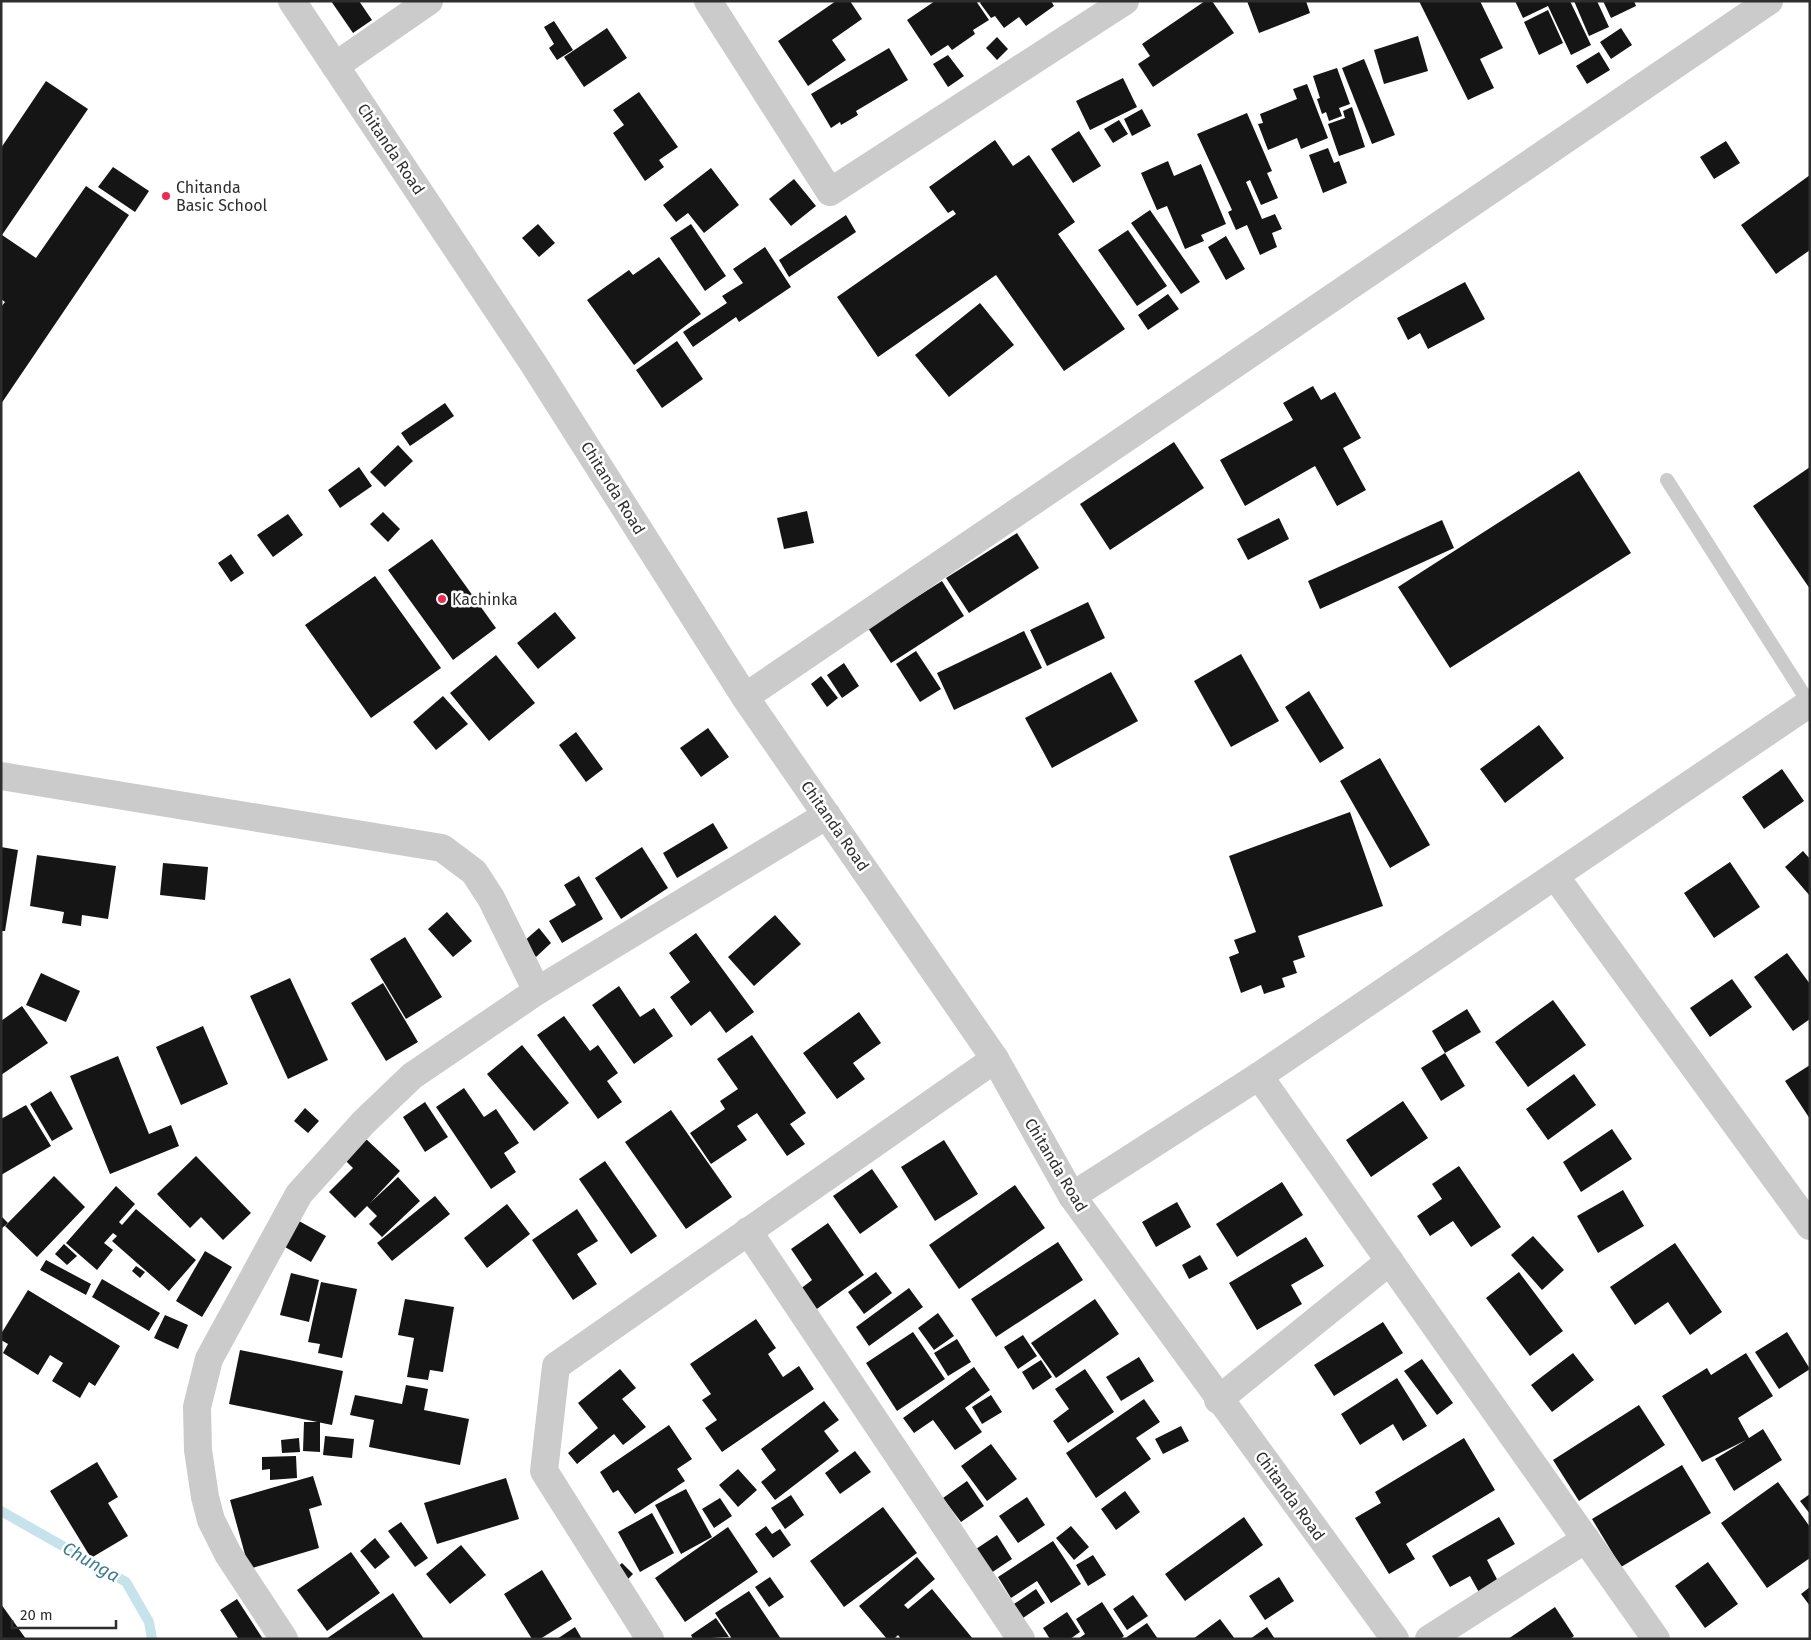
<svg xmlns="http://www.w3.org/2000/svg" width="1811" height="1640" viewBox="0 0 1811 1640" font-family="'Fira Sans',sans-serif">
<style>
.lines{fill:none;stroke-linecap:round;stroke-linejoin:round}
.stream{stroke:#c6e3ec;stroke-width:10}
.building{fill:#151515}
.service{stroke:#cbcbcb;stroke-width:14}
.minor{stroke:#cbcbcb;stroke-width:28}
.tertiary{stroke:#cbcbcb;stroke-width:28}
.poi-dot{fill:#e92b53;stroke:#fff;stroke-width:2}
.labels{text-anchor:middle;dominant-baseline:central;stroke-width:5;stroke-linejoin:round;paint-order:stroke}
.street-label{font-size:16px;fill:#2e2e2e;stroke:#fff}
.poi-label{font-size:16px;fill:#2e2e2e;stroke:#fff;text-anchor:start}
.water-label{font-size:18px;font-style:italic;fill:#3a7c92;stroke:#fff}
</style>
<rect width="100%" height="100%" fill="#fff"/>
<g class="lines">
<path class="stream" d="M1,1511L126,1582L149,1622L152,1639"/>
</g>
<g class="building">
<path d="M331,1H359L372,20L353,33Z"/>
<path d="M836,1H850L862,19L832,40L846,60L808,86L778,41Z"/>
<path d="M935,1H976L989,20L973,30L975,34L952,50L948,45L931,56L907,20Z"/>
<path d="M982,1H1051L1054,6L1026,26L1019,17L1004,28L995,16L991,18L980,3Z"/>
<path d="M1205,1H1212L1234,33L1153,87L1138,64L1150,56L1142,44Z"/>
<path d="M1247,1H1306L1310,13L1259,33Z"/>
<path d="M1419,1H1480L1503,48L1480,59L1494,88L1468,100Z"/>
<path d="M1515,1H1570L1591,45L1571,55L1548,6L1523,18Z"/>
<path d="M1574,1H1597L1609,27L1589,36Z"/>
<path d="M1603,1H1634L1636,6L1611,18Z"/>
<path d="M1548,10L1563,43L1539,55L1524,22Z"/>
<path d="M554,21L573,50L557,60L549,48L554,44L544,27Z"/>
<path d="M607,28L627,58L584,87L564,57Z"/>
<path d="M1621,28L1632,45L1611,59L1600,42Z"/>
<path d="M1418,36L1428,71L1384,84L1374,50Z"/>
<path d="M997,37L1008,49L997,60L986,48Z"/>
<path d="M889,48L908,80L856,111L858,115L841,125L840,122L831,128L811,94Z"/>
<path d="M1599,52L1610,70L1587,84L1576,66Z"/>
<path d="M948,55L964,76L948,87L933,64Z"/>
<path d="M1364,59L1395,135L1372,144L1342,68Z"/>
<path d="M1337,68L1350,104L1339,108L1342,116L1329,121L1326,112L1322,114L1317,99L1320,98L1313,76Z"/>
<path d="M1123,78L1137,107L1090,130L1076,101Z"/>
<path d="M46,81L88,109L2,235L36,258L86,186L129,215L1,404V307L5,302L1,299V148Z"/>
<path d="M1307,84L1328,138L1301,149L1297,138L1268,150L1258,124L1263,123L1260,114L1297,99L1293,89Z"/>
<path d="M639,92L678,147L659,160L664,167L645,181L613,133L624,125L613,110Z"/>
<path d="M1352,107L1365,147L1339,156L1328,124L1345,118L1343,111Z"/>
<path d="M1142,109L1151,126L1132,136L1124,119Z"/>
<path d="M1247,113L1272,171L1267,173L1278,198L1261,205L1250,180L1246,182L1262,219L1275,214L1282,229L1272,233L1277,247L1260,255L1247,225L1236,230L1228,212L1232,210L1197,134Z"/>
<path d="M1119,120L1128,134L1113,143L1104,129Z"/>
<path d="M1079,131L1101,166L1073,183L1051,149Z"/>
<path d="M995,140L1013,166L1029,155L1075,222L1058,234L1125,329L1064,371L996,275L878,357L837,297L956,214L953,210L948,213L929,187Z"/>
<path d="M1726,141L1740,163L1714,179L1700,157Z"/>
<path d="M1328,148L1334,163L1339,161L1347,183L1323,193L1309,155Z"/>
<path d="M1168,161L1174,176L1201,164L1226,224L1201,235L1204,241L1185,249L1167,206L1157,210L1141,173Z"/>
<path d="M113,167L149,191L135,212L98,187Z"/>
<path d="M711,168L739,205L704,233L688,213L676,222L663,205Z"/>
<path d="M1810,175V250L1776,274L1741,225Z"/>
<path d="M794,179L816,206L791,226L769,199Z"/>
<path d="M1150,210L1200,282L1181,294L1131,223Z"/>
<path d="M846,215L856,232L789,277L779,260Z"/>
<path d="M538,224L555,243L539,257L522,238Z"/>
<path d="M691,224L726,276L705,291L670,238Z"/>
<path d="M1128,230L1167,286L1137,306L1098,250Z"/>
<path d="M1226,236L1245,269L1226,280L1208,247Z"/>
<path d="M765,247L791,287L739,322L736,317L693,347L683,332L727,303L722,296L743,283L733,269Z"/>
<path d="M659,257L701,314L634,365L587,300L629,270L633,275Z"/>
<path d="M1465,282L1485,319L1428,349L1420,333L1408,340L1397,318Z"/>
<path d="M1168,294L1179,309L1148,330L1138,315Z"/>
<path d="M980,303L1014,345L949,397L915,355Z"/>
<path d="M677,341L703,379L662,408L636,370Z"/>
<path d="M1313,386L1321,400L1335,392L1361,438L1343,448L1366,490L1337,506L1315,466L1245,506L1220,460L1293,420L1283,403Z"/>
<path d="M445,403L454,416L410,446L401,433Z"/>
<path d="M1174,442L1204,488L1110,550L1080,504Z"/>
<path d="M398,445L413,461L385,487L370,472Z"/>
<path d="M359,467L372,486L340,508L328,490Z"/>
<path d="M1810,467V589L1753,506Z"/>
<path d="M1579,471L1631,553L1450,668L1398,587Z"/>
<path d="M807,511L814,543L784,549L777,518Z"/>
<path d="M383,512L400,529L388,542L370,524Z"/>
<path d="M288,514L303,535L273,557L257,535Z"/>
<path d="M1279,518L1289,539L1248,560L1237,539Z"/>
<path d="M1442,520L1454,548L1320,609L1308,581Z"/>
<path d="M1017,533L1039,568L969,613L946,578Z"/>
<path d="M432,539L496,628L453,660L388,570Z"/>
<path d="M231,554L244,573L231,582L218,563Z"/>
<path d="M375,576L441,668L371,718L305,625Z"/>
<path d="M942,581L964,616L891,663L868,628Z"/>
<path d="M1088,602L1105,638L1047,666L1030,630Z"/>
<path d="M555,612L576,638L538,669L517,643Z"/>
<path d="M1024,631L1042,668L954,710L937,673Z"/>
<path d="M916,651L941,689L920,702L896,664Z"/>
<path d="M1241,654L1279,721L1231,747L1194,681Z"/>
<path d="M496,655L535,703L489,741L450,693Z"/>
<path d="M844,663L859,686L842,698L827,675Z"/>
<path d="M1111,672L1138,721L1052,768L1025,718Z"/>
<path d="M821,676L838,698L827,707L811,684Z"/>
<path d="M1309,691L1344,748L1320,763L1285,707Z"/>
<path d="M443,696L468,724L436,750L413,722Z"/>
<path d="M1539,725L1564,758L1505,803L1480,769Z"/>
<path d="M708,728L729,757L701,777L680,748Z"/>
<path d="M576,732L603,769L586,782L559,745Z"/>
<path d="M1380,758L1430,845L1390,868L1340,781Z"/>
<path d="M1782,769L1804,801L1764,829L1742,797Z"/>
<path d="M1350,812L1383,906L1298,936L1305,957L1293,961L1297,973L1282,978L1285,987L1264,994L1261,985L1241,993L1229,957L1239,953L1234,940L1256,932L1229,856Z"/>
<path d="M713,823L728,848L677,878L663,853Z"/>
<path d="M1,847L18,850L5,931H1Z"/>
<path d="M642,847L668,888L621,919L595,878Z"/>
<path d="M1803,851L1810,859V896L1785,867Z"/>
<path d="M37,855L116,866L108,919L82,915L81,926L62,923L64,912L30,906Z"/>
<path d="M1730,862L1760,907L1714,938L1684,893Z"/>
<path d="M163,863L208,867L205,900L160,895Z"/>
<path d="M579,876L603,919L562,943L549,921L576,905L564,885Z"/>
<path d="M447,912L472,941L453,957L428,929Z"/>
<path d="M775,915L801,944L754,986L728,957Z"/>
<path d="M539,928L551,943L536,957L523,942Z"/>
<path d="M696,933L754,1012L726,1033L710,1011L691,1026L670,997L690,982L669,953Z"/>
<path d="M405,937L442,997L406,1019L370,959Z"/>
<path d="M1787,953L1810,984V1019L1793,1031L1754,977Z"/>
<path d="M41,973L80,991L66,1022L26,1005Z"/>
<path d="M290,978L328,1060L288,1079L250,996Z"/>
<path d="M1732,979L1752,1007L1710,1037L1690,1008Z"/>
<path d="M383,983L418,1042L386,1061L351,1003Z"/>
<path d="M619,986L640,1017L654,1008L673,1036L634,1064L592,1005Z"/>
<path d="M1553,1000L1586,1045L1528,1087L1495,1042Z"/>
<path d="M22,1006L48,1043L1,1075V1021Z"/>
<path d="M1467,1009L1481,1032L1445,1053L1432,1031Z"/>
<path d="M859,1012L881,1043L853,1063L865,1079L837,1099L803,1053Z"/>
<path d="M564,1016L590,1051L598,1045L618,1073L607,1081L622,1102L598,1119L537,1035Z"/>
<path d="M203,1026L228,1084L181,1105L156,1047Z"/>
<path d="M752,1035L806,1113L790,1124L805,1144L787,1156L757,1113L737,1126L747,1140L711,1164L690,1133L725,1109L720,1101L738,1089L717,1059Z"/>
<path d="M522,1045L569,1103L534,1131L487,1074Z"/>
<path d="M1445,1053L1465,1086L1441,1101L1421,1068Z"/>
<path d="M118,1056L149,1134L171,1125L179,1146L110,1174L70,1076Z"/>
<path d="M1810,1065V1119L1785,1081Z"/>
<path d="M1574,1074L1596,1105L1548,1140L1526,1109Z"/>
<path d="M464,1088L484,1117L496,1109L519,1143L504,1153L516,1172L491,1189L436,1107Z"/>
<path d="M51,1091L73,1129L52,1141L30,1104Z"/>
<path d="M1403,1101L1428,1138L1371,1177L1346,1140Z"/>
<path d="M425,1102L448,1137L425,1152L403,1117Z"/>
<path d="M26,1105L51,1146L1,1175V1119Z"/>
<path d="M305,1108L319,1121L308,1133L294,1121Z"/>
<path d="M671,1110L732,1197L686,1229L625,1142Z"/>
<path d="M1612,1129L1632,1159L1581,1192L1563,1162Z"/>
<path d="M365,1138L400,1171L370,1203L398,1177L420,1201L382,1237L369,1224L377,1216L367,1206L355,1218L329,1192L353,1168L344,1159Z"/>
<path d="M944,1140L978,1194L935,1221L901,1167Z"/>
<path d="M196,1156L251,1213L223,1240L201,1217L190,1228L157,1194Z"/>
<path d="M605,1161L657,1236L631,1254L579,1179Z"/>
<path d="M1459,1166L1501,1227L1471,1247L1453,1221L1430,1236L1417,1216L1442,1199L1432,1184Z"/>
<path d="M872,1169L898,1207L860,1234L833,1196Z"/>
<path d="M54,1176L85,1207L37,1257L5,1226Z"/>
<path d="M1282,1182L1303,1215L1237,1257L1216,1224Z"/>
<path d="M1015,1185L1045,1228L959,1289L929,1245Z"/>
<path d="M116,1186L135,1204L119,1222L122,1225L136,1209L196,1260L169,1291L112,1241L117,1236L113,1233L104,1243L113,1250L97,1270L66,1243Z"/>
<path d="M1623,1190L1644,1226L1598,1253L1577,1216Z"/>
<path d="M435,1196L450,1214L392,1261L377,1243Z"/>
<path d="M1177,1202L1191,1227L1156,1247L1142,1222Z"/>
<path d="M507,1204L530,1234L487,1268L464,1238Z"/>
<path d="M577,1209L598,1241L577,1254L597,1284L573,1300L532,1240Z"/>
<path d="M1,1216L8,1223L1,1229Z"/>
<path d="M299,1221L326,1236L311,1262L285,1247Z"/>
<path d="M828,1223L864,1275L814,1311L799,1290L812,1280L791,1249Z"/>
<path d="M1533,1236L1564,1270L1542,1290L1511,1255Z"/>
<path d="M1306,1237L1324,1266L1291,1285L1302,1304L1257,1330L1229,1283Z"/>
<path d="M1058,1242L1083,1280L996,1337L971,1299Z"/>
<path d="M1675,1243L1722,1312L1690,1335L1668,1302L1635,1325L1610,1287Z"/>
<path d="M64,1244L77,1256L67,1265L55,1254Z"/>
<path d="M205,1251L232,1267L202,1317L176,1301Z"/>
<path d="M1200,1255L1208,1269L1189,1279L1182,1265Z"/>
<path d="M46,1260L91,1284L86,1295L40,1270Z"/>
<path d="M136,1266L145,1272L140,1278L132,1271Z"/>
<path d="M876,1272L892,1293L864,1314L848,1292Z"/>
<path d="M1519,1272L1563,1331L1530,1356L1486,1298Z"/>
<path d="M291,1273L319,1280L309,1322L280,1315Z"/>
<path d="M102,1279L160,1313L149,1331L92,1297Z"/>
<path d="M321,1282L357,1289L342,1358L318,1353L320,1344L308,1342Z"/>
<path d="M909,1288L923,1307L869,1346L856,1327Z"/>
<path d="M28,1290L120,1346L95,1386L89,1382L80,1398L52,1381L63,1363L50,1355L38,1375L3,1353L8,1344L1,1340V1334Z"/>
<path d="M405,1299L454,1307L443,1372L430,1370L428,1380L407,1377L414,1338L398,1335Z"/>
<path d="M1095,1299L1119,1334L1056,1378L1031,1343Z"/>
<path d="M938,1313L954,1336L934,1350L918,1328Z"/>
<path d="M165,1315L188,1325L178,1349L154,1338Z"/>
<path d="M756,1319L776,1348L768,1354L783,1377L799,1366L814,1389L722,1452L705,1428L717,1420L702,1400L711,1394L690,1364Z"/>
<path d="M1383,1322L1403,1353L1334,1396L1314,1365Z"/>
<path d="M913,1332L945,1379L897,1411L866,1363Z"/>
<path d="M1787,1332L1810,1369L1779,1389L1755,1352Z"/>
<path d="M1023,1335L1037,1356L1018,1369L1004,1347Z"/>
<path d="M957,1339L971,1362L948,1376L934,1353Z"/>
<path d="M240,1350L343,1371L332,1425L229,1404Z"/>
<path d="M1573,1353L1594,1380L1552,1412L1531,1385Z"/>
<path d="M1746,1353L1773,1396L1738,1418L1749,1438L1763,1429L1782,1460L1734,1491L1715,1459L1746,1440L1702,1462L1662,1396L1707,1368L1711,1375Z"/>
<path d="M1139,1357L1154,1381L1121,1401L1106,1377Z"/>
<path d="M1422,1359L1453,1403L1437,1415L1404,1371Z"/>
<path d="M1041,1360L1052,1377L1033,1390L1022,1372Z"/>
<path d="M974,1367L990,1390L965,1408L982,1432L955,1450L933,1420L914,1433L903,1418Z"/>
<path d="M620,1369L636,1388L622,1399L646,1427L623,1445L614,1434L577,1464L568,1453L598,1428L578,1403Z"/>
<path d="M1085,1369L1114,1412L1068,1443L1053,1421L1069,1409L1055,1389Z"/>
<path d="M1397,1378L1427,1426L1403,1441L1393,1424L1360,1445L1341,1414Z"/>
<path d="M406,1385L428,1389L424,1410L469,1419L460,1465L369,1447L374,1420L350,1415L355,1395L402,1404Z"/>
<path d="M991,1395L1002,1412L982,1424L972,1407Z"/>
<path d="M1144,1399L1160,1422L1136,1438L1151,1459L1096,1498L1066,1453Z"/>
<path d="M824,1401L839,1420L824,1431L839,1451L775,1500L761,1482L776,1470L761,1449Z"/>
<path d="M1639,1405L1665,1445L1579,1501L1553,1460Z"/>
<path d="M304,1422H320V1452L303,1451Z"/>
<path d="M669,1425L692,1459L677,1469L685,1481L635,1514L618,1490L613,1493L600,1472Z"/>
<path d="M1181,1426L1189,1441L1163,1454L1155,1439Z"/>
<path d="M325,1436L354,1439L352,1458L323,1455Z"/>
<path d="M299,1438L300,1452L282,1453L281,1440Z"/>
<path d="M1464,1438L1495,1490L1406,1544L1415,1559L1389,1574L1355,1518L1381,1503L1375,1492Z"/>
<path d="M991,1444L1017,1479L987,1501L961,1466Z"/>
<path d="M855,1451L871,1472L840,1494L825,1473Z"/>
<path d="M296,1456L297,1478L270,1480V1469L262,1470V1457Z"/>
<path d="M97,1462L118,1497L108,1503L128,1536L91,1558L50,1491Z"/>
<path d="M1682,1465L1711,1513L1621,1567L1592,1519Z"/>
<path d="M738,1469L757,1490L738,1507L719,1485Z"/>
<path d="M313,1476L322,1505L309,1509L319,1548L249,1569L230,1500Z"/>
<path d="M506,1478L519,1519L437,1544L424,1503Z"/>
<path d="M967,1481L984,1506L961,1522L943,1498Z"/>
<path d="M1778,1482L1810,1527V1558L1767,1588L1721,1523Z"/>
<path d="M686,1489L712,1537L681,1554L655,1505Z"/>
<path d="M1125,1491L1140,1512L1116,1530L1101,1509Z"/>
<path d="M1810,1494V1514L1800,1501Z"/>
<path d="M791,1495L804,1515L785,1529L771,1508Z"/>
<path d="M1027,1497L1045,1525L1018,1543L999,1516Z"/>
<path d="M720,1498L732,1516L714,1528L702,1509Z"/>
<path d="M883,1507L917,1553L844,1607L810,1561Z"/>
<path d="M652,1513L674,1553L640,1572L618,1532Z"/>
<path d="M1244,1517L1263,1545L1185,1601L1165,1574Z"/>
<path d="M1499,1517L1515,1544L1487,1560L1500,1585L1481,1596L1470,1576L1450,1587L1432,1556Z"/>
<path d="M401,1522L428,1558L415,1567L388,1531Z"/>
<path d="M766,1526L772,1534L780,1529L791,1545L773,1558L755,1534Z"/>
<path d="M1071,1526L1089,1547L1074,1560L1056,1538Z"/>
<path d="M728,1527L758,1572L685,1622L655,1578Z"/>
<path d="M997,1535L1012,1559L985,1577L970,1553Z"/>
<path d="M375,1538L390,1557L375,1569L360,1551Z"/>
<path d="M1053,1541L1081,1584L1051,1603L1037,1581L1011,1598L998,1577Z"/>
<path d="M461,1545L486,1575L450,1604L426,1574Z"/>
<path d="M351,1552L380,1593L327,1631L297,1590Z"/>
<path d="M1093,1555L1106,1575L1088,1586L1076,1565Z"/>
<path d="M917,1557L935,1579L904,1605L908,1609L932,1589L973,1639H901L898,1635L894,1639H887L859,1606Z"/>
<path d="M1708,1562L1738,1604L1705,1628L1675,1586Z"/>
<path d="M622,1563L633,1574L624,1583L613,1571Z"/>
<path d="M542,1570L572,1619L540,1639H532L504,1594Z"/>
<path d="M770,1577L784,1597L769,1607L755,1587Z"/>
<path d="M1279,1577L1294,1601L1265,1620L1249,1596Z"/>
<path d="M1810,1587V1606L1801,1594Z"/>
<path d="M1036,1589L1045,1603L1023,1618L1014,1604Z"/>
<path d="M749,1591L781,1639H732L729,1634L715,1613Z"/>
<path d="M393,1593L424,1639H326Z"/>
<path d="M1133,1595L1148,1616L1127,1630L1113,1609Z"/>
<path d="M237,1599L263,1639H236L238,1638L220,1610Z"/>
<path d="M1102,1602L1124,1636L1120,1639H1078L1085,1634L1076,1619Z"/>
<path d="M1,1604L26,1639H1Z"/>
<path d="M1555,1607L1574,1636L1570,1639H1508Z"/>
<path d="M1067,1612L1080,1632L1070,1639H1050L1043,1628Z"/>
<path d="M716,1618L729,1637L693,1639L691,1635Z"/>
<path d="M1220,1619L1235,1639H1193Z"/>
<path d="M1147,1623L1158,1639H1124Z"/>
<path d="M575,1627L582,1639H557Z"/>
<path d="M1267,1627L1275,1639H1250Z"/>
</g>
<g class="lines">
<path class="service" d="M1667,480L1809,703"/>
<g class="minor">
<path d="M708,1L830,192L1125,1"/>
<path d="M335,66L429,1"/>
<path d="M745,697L1769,1"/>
<path d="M1,776L442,848L474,872L491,898L537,991"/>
<path d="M1555,876L1810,1226"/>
<path d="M1259,1076L1656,1639"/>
<path d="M1072,1196L1259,1076L1810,703"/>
<path d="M748,1231L1021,1639"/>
<path d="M1218,1400L1390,1261"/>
<path d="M284,1639L228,1554L211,1520L205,1497L198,1450L197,1407L209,1359L299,1194L363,1123L412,1076L537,991L827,815"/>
<path d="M650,1639L544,1471L556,1366L995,1059"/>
<path d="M1429,1639L1586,1539"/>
</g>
<path class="tertiary" d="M292,1L533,363L745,697L995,1059L1072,1196L1395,1639"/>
</g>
<g class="poi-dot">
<circle cx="166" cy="196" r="5"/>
<circle cx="442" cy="599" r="5"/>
</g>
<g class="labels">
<g class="street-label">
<text transform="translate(391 149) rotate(56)">Chitanda Road</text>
<text transform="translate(613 488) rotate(58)">Chitanda Road</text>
<text transform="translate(835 826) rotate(55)">Chitanda Road</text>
<text transform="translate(1056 1165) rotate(59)">Chitanda Road</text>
<text transform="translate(1290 1496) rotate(54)">Chitanda Road</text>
</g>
<g class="poi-label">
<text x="176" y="187">Chitanda<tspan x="176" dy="18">Basic School</tspan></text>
<text x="452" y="599">Kachinka</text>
</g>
<g class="water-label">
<text transform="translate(91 1562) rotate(30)">Chunga</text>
</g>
</g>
<rect width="1811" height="1640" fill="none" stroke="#2e2e2e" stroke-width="5"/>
<path d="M12 1620v8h104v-8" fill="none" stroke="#2e2e2e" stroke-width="2.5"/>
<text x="20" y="1620" font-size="15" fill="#2e2e2e" stroke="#ffffff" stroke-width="4" paint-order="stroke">20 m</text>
</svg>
